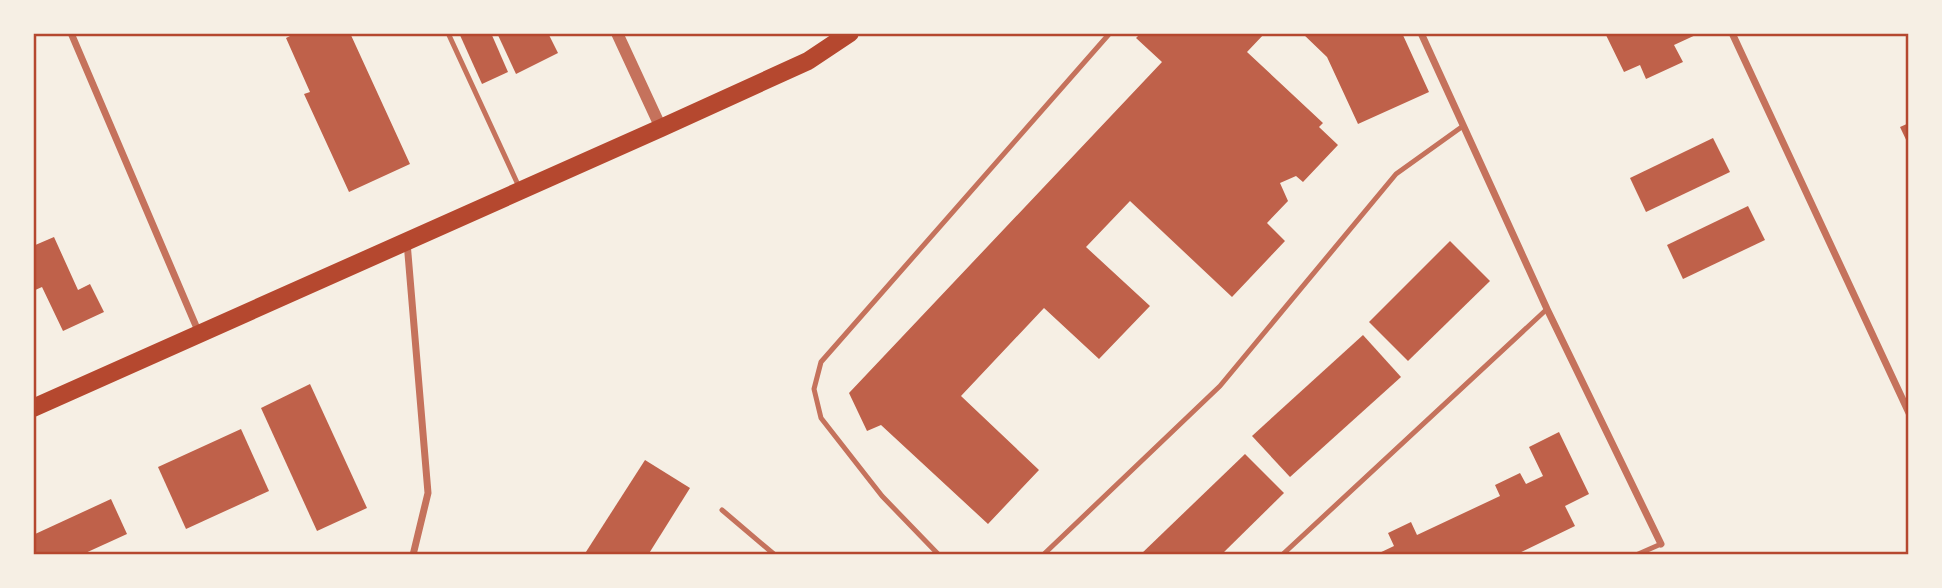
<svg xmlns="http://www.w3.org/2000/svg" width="1942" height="588" viewBox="0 0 1942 588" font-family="Montserrat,sans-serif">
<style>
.building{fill:#bf614a}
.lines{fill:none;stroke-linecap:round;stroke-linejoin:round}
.service{stroke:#c5725c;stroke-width:5}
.minor{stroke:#c5725c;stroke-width:7}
.tertiary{stroke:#c5725c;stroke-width:12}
.primary{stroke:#b5482f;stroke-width:18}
.neatline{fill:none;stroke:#b5482f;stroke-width:2.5}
</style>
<rect width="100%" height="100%" fill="#f6efe4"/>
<g class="building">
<path d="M296,33H350L410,164L349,192L304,94L310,92L286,38Z"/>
<path d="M459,33H491L508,72L482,84Z"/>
<path d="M497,33H548L558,53L516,74Z"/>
<path d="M1141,33H1265L1247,52L1323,123L1319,127L1338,145L1303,182L1296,176L1280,183L1288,201L1267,223L1285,241L1232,297L1130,201L1086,247L1150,306L1099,359L1044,308L961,396L1039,470L988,524L881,425L867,431L849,393L1162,62L1136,38Z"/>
<path d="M1302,33H1402L1429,92L1358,124L1327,57Z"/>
<path d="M1605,33H1700L1674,45L1683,62L1646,79L1640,65L1624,72Z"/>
<path d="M1909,123V146L1900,127Z"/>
<path d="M1713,138L1730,172L1646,212L1630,178Z"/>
<path d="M1748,206L1765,240L1683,279L1667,245Z"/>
<path d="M54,237L78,290L90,284L104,312L63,331L42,287L33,291V246Z"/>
<path d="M1450,241L1490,281L1408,361L1369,322Z"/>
<path d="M1363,335L1401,377L1290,477L1252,436Z"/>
<path d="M310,384L367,508L317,531L261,408Z"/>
<path d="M241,429L269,491L186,529L158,467Z"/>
<path d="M1559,432L1589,494L1565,506L1575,526L1515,555H1375L1394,546L1388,533L1411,522L1417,535L1500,496L1495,485L1520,473L1526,484L1543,476L1529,447Z"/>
<path d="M1245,454L1284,493L1221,555H1140Z"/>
<path d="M645,460L690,488L648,555H584Z"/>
<path d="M111,499L127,534L81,555H33V535Z"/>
</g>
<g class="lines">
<g class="service">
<path d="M448,33L520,189"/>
<path d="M722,510L775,555"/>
<path d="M939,555L882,496L821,418L814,389L821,362L1110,33"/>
<path d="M1043,555L1220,386L1396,174L1463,126"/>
<path d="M1282,555L1547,309"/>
<path d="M1636,555L1661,544"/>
</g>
<g class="minor">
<path d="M71,33L199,333"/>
<path d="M1421,33L1547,309L1661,544"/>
<path d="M1732,33L1909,413"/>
<path d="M407,242L428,493L413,555"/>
</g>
<path class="tertiary" d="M617,33L661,128"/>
<path class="primary" d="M33,408L661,128L808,61L850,33"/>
</g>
<rect width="1942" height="588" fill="none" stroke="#f6efe4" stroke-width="70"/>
<rect x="35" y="35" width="1872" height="518" class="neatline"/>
</svg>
